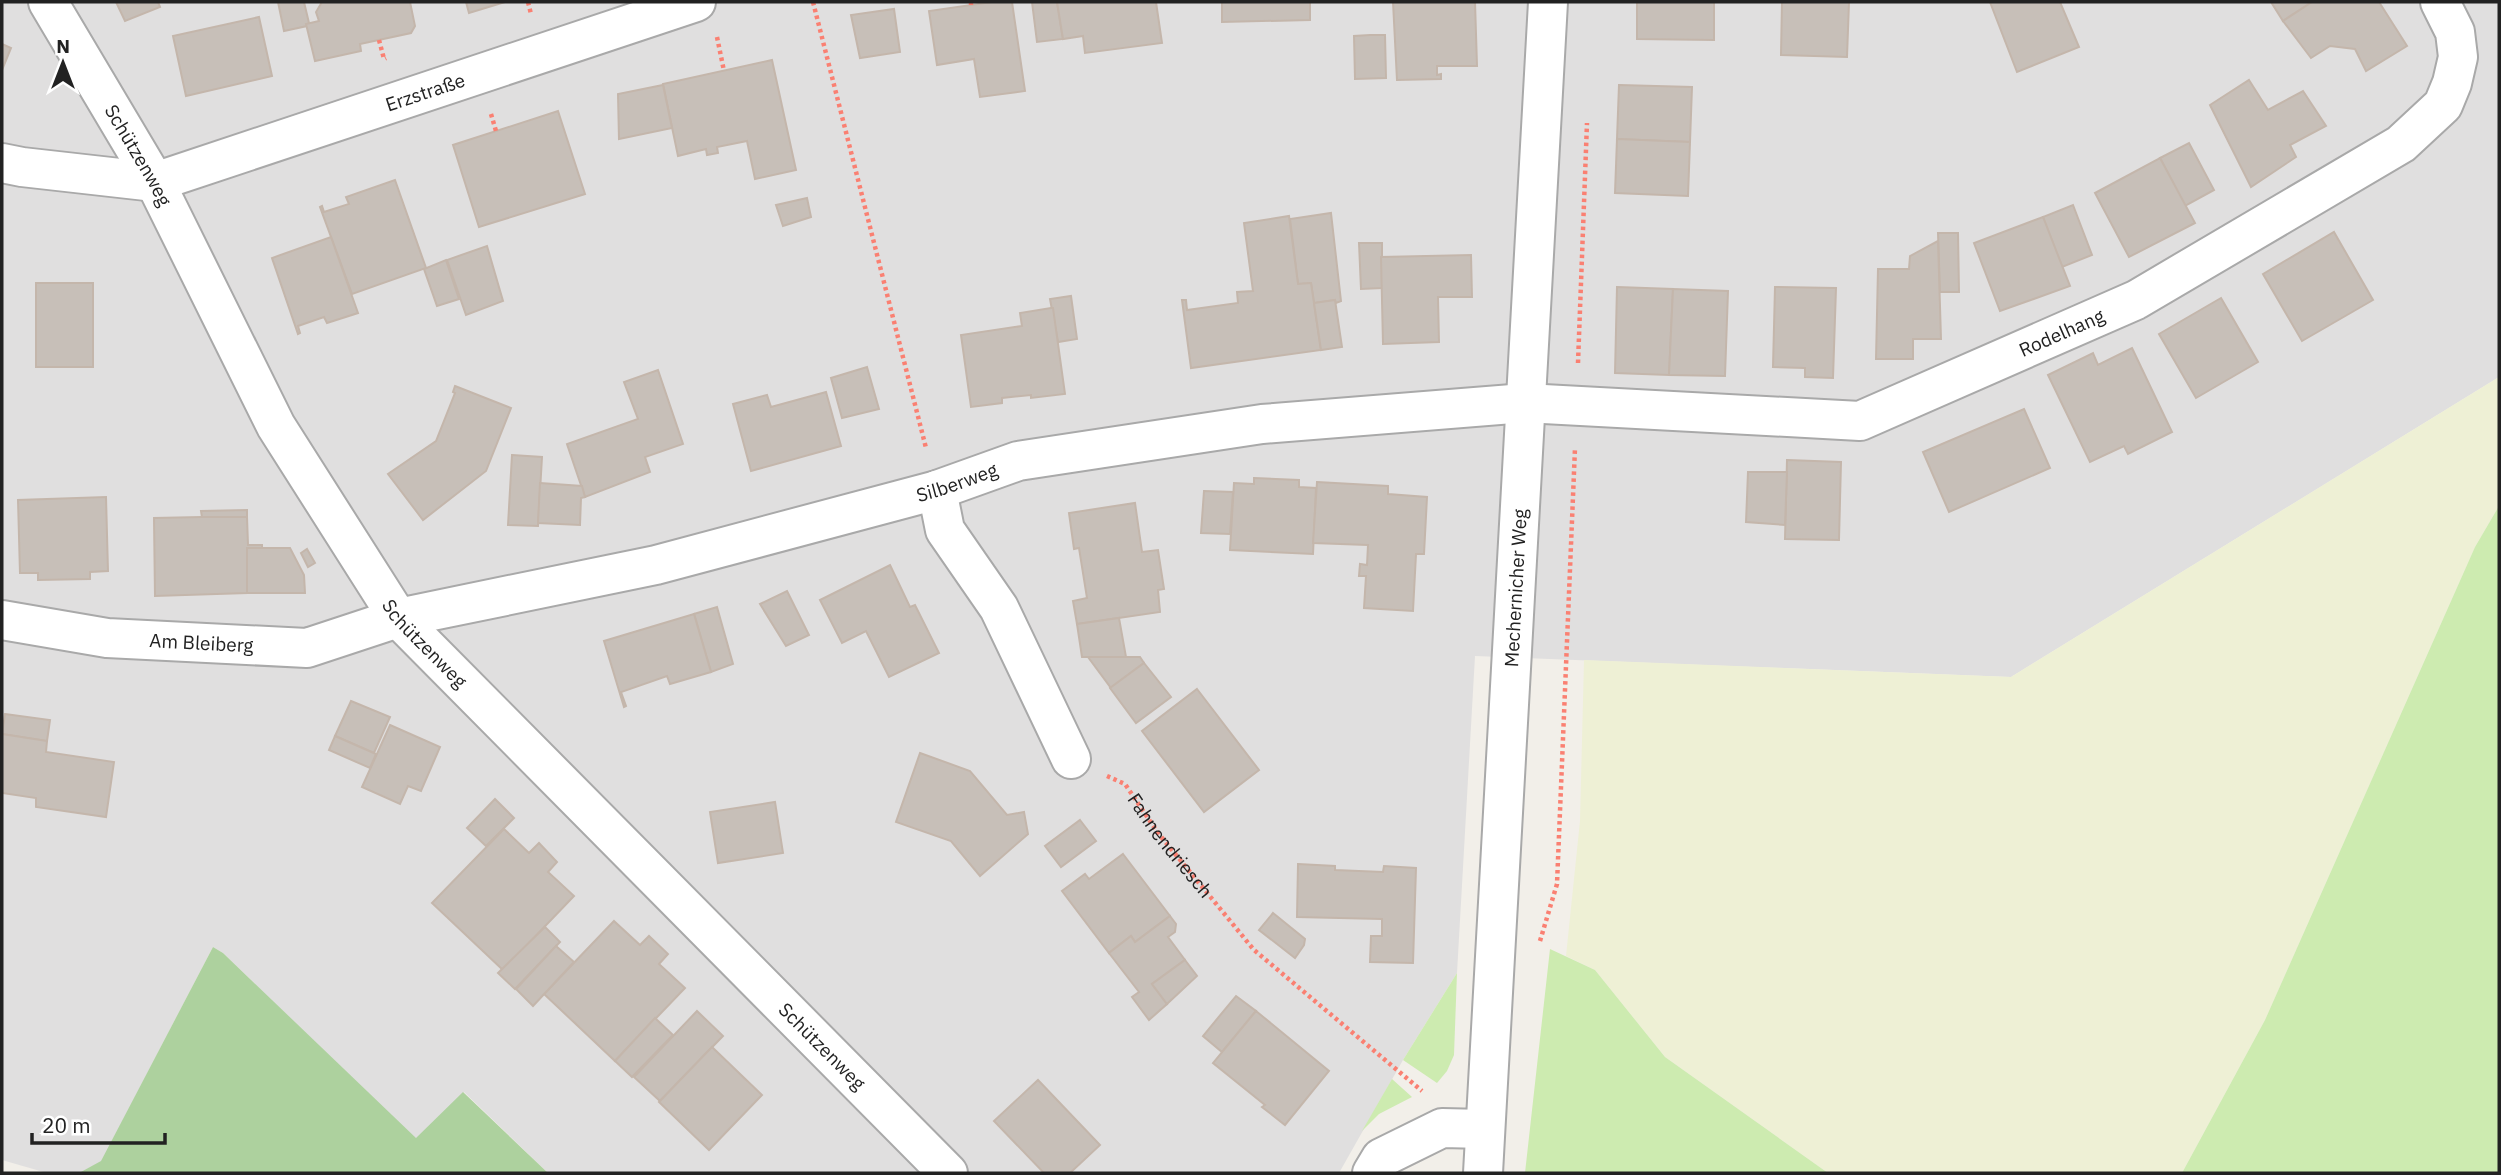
<svg xmlns="http://www.w3.org/2000/svg" width="2501" height="1175" viewBox="0 0 2501 1175" font-family="'IBM Plex Sans',sans-serif">
<style>
.residential{fill:#e0dfdf}
.farmland{fill:#eef0d5}
.grass{fill:#cdebb0}
.forest{fill:#add19e}
.building{fill:#c7bfb8;stroke:#c4b6ab;stroke-width:2}
.lines{fill:none;stroke-linecap:round;stroke-linejoin:round}
.minor-casing{stroke:#a9a9a9;stroke-width:42}
.path{stroke:#fa8072;stroke-width:4.5;stroke-dasharray:3.5 3.5;stroke-linecap:butt}
.minor{stroke:#fff;stroke-width:38}
.labels{text-anchor:middle;dominant-baseline:central;stroke-width:7;stroke-linejoin:round;paint-order:stroke}
.street-label{font-size:19px;fill:#222;stroke:#fff}
</style>
<rect width="100%" height="100%" fill="#f2efe9"/>
<path class="residential" d="M2,2H2499V377L2011,677L1475,656L1457,973L1403,1060L1339,1173H548L464,1092L416,1139L223,953L213,947L101,1162L79,1173H47L2,1160Z"/>
<path class="farmland" d="M2499,377V506L2475,547L2265,1020L2182,1173H1828L1665,1057L1595,970L1566,956L1580,821L1584,660L2011,677Z"/>
<g class="grass">
<path d="M2499,506V1173H2182L2265,1020L2475,547Z"/>
<path d="M1550,949L1595,970L1665,1057L1828,1173H1525Z"/>
<path d="M1457,973L1454,1055L1447,1071L1437,1083L1403,1060Z"/>
<path d="M1392,1079L1412,1097L1379,1114L1362,1131Z"/>
</g>
<path class="forest" d="M213,947L223,953L416,1138L463,1092L548,1173H79L101,1161Z"/>
<g class="building">
<path d="M116,2H158L160,7L125,21Z"/>
<path d="M278,2H304L309,23L307,26L284,31Z"/>
<path d="M322,2H410L415,26L411,33L360,44L361,51L315,61L306,24L319,21L316,12Z"/>
<path d="M466,2H505L469,13Z"/>
<path d="M992,2H1012L1025,91L980,97L974,59L937,65L929,11Z"/>
<path d="M1032,2H1057L1063,39L1037,42Z"/>
<path d="M1057,2H1156L1162,43L1085,53L1083,36L1063,39Z"/>
<path d="M1222,2H1310V20L1222,22Z"/>
<path d="M1393,2H1475L1477,66H1437V75L1441,74V79L1397,80Z"/>
<path d="M1637,2H1714V40L1637,39Z"/>
<path d="M1782,2H1849L1847,57L1781,55Z"/>
<path d="M1990,2H2060L2079,47L2017,72Z"/>
<path d="M2271,2H2312L2283,21Z"/>
<path d="M2312,2H2379L2407,46L2366,71L2355,49L2330,46L2311,58L2283,21Z"/>
<path d="M894,9L900,52L860,58L851,15Z"/>
<path d="M259,17L272,76L186,96L173,36Z"/>
<path d="M1370,35H1385L1386,78L1355,79L1354,36Z"/>
<path d="M2,44L11,48L2,70Z"/>
<path d="M772,60L796,170L755,179L747,141L717,147L718,153L707,155L706,149L678,156L663,84Z"/>
<path d="M2249,80L2268,110L2303,91L2326,126L2290,145L2296,157L2251,187L2210,105Z"/>
<path d="M663,85L672,128L619,139L618,94Z"/>
<path d="M1619,85L1692,87L1690,142L1617,139Z"/>
<path d="M558,111L585,194L479,227L453,145Z"/>
<path d="M1617,139L1690,142L1688,196L1615,193Z"/>
<path d="M2189,143L2214,190L2185,206L2160,158Z"/>
<path d="M2160,158L2195,223L2129,257L2095,193Z"/>
<path d="M395,180L426,268L352,294L320,207L322,206L324,212L349,204L346,197Z"/>
<path d="M807,198L811,217L783,226L776,205Z"/>
<path d="M2073,205L2092,255L2062,267L2043,217Z"/>
<path d="M1331,213L1341,301L1336,303L1335,300L1314,303L1311,283L1298,284L1290,219Z"/>
<path d="M1289,216L1298,284L1311,283L1321,350L1191,368L1182,300H1186L1187,310L1238,303L1237,292L1253,291L1244,223Z"/>
<path d="M2043,217L2070,286L2000,311L1974,243Z"/>
<path d="M2334,232L2373,300L2302,341L2263,274Z"/>
<path d="M1938,233H1958L1959,292H1940Z"/>
<path d="M331,237L358,313L327,323L324,317L298,326L300,333L298,334L272,258Z"/>
<path d="M1938,241L1941,339H1913V359H1876L1878,269H1909L1910,256Z"/>
<path d="M1359,243H1382V288L1361,289Z"/>
<path d="M487,246L503,301L466,315L447,260Z"/>
<path d="M1471,255L1472,297H1438L1439,342L1383,344L1381,257Z"/>
<path d="M446,260L459,299L437,306L424,269Z"/>
<rect x="36" y="283" width="57" height="84"/>
<path d="M1617,287L1673,289L1669,375L1615,373Z"/>
<path d="M1775,287L1836,288L1833,378L1805,377V368L1773,367Z"/>
<path d="M1673,289L1728,291L1725,376L1669,375Z"/>
<path d="M1071,296L1077,339L1058,342L1050,299Z"/>
<path d="M2221,298L2258,362L2196,398L2159,334Z"/>
<path d="M1335,300L1342,347L1321,350L1314,303Z"/>
<path d="M1051,308H1053L1065,394L1031,398V395L1002,398V403L971,407L961,335L1022,326L1020,313Z"/>
<path d="M2132,348L2172,432L2128,454L2124,446L2090,462L2048,375L2093,353L2098,365Z"/>
<path d="M867,367L879,409L842,418L831,378Z"/>
<path d="M658,370L683,444L645,457L650,472L585,497L567,444L638,419L624,382Z"/>
<path d="M455,386L511,408L486,471L423,520L388,474L436,441L455,393L453,392Z"/>
<path d="M826,392L841,446L751,471L733,404L767,395L771,407Z"/>
<path d="M2024,409L2050,468L1949,512L1923,452Z"/>
<path d="M512,455L542,457L538,526L508,525Z"/>
<path d="M1787,460L1841,462L1839,540L1785,539Z"/>
<path d="M1748,472H1787L1785,525L1746,522Z"/>
<path d="M1254,478L1299,480V487L1316,488L1313,554L1230,550L1234,483L1254,484Z"/>
<path d="M1317,482L1388,486V494L1427,497L1424,554H1416L1413,611L1364,608L1366,576H1359L1360,564L1367,565L1368,545L1313,543Z"/>
<path d="M540,483L582,486L585,497L581,498L580,525L538,523Z"/>
<path d="M1204,491L1233,492L1230,534L1201,533Z"/>
<path d="M106,497L108,571L90,572V579L38,580V573H20L18,500Z"/>
<path d="M1135,503L1142,552L1158,550L1164,589L1158,590L1160,612L1077,624L1073,601L1087,598L1079,548L1074,549L1069,513Z"/>
<path d="M247,510V517H202L201,511Z"/>
<path d="M202,517H247L248,545H262V548H247V593L155,596L154,518Z"/>
<path d="M247,548H290L304,575L305,593H247Z"/>
<path d="M307,549L315,563L308,567L301,553Z"/>
<path d="M890,565L910,607L915,605L939,653L889,677L866,631L842,643L820,600Z"/>
<path d="M787,591L809,635L786,646L760,604Z"/>
<path d="M717,607L733,664L711,672L694,614Z"/>
<path d="M694,614L711,672L670,684L667,676L621,692L626,706L624,707L604,641Z"/>
<path d="M1119,618L1126,657H1082L1077,624Z"/>
<path d="M1088,657H1140L1144,663L1111,688Z"/>
<path d="M1144,663L1171,697L1136,723L1110,688Z"/>
<path d="M1197,689L1259,770L1204,812L1142,731Z"/>
<path d="M351,701L390,717L374,753L335,736Z"/>
<path d="M5,714L50,720L47,741L2,734Z"/>
<path d="M390,725L440,747L421,791L408,786L400,804L362,787Z"/>
<path d="M2,734L47,741L46,752L114,762L106,817L36,807V798L2,793Z"/>
<path d="M335,736L376,754L370,768L329,750Z"/>
<path d="M920,753L970,771L1007,815L1024,812L1028,834L980,876L951,841L896,822Z"/>
<path d="M495,799L514,818L486,846L467,828Z"/>
<path d="M775,802L783,853L718,863L710,812Z"/>
<path d="M1080,820L1096,841L1061,867L1045,846Z"/>
<path d="M504,829L529,853L539,843L557,862L548,872L574,896L503,970L432,903Z"/>
<path d="M1123,854L1170,916L1135,942L1131,936L1109,953L1062,891L1085,874L1089,879Z"/>
<path d="M1298,864L1335,866V870L1383,872L1384,866L1416,868L1413,963L1370,962L1371,936H1382V919L1297,917Z"/>
<path d="M1273,913L1305,939L1304,945L1295,958L1259,930Z"/>
<path d="M1170,916L1176,924L1175,932L1168,937L1185,960L1152,984L1167,1004L1149,1020L1132,997L1139,992L1109,953L1131,936L1135,942Z"/>
<path d="M614,921L640,945L649,936L668,954L659,964L685,988L615,1061L544,994Z"/>
<path d="M545,927L560,942L515,989L498,973Z"/>
<path d="M556,946L574,962L533,1006L516,989Z"/>
<path d="M1185,960L1197,976L1167,1004L1152,984Z"/>
<path d="M1236,996L1256,1011L1222,1052L1203,1036Z"/>
<path d="M697,1011L723,1036L660,1101L634,1077Z"/>
<path d="M1256,1011L1329,1071L1285,1125L1262,1107L1265,1105L1213,1063Z"/>
<path d="M655,1018L673,1035L632,1077L615,1061Z"/>
<path d="M712,1047L762,1095L709,1150L659,1102Z"/>
<path d="M1038,1080L1100,1145L1070,1173H1044L994,1121Z"/>
</g>
<g class="lines">
<defs>
<g id="minor">
<path id="s2" d="M48,2L155,182L276,426L398,618L948,1173"/>
<path id="s3" d="M2,163L22,167L155,182L696,2"/>
<path d="M937,490L945,530L999,608L1071,759"/>
<path id="s4" d="M2,620L107,638L307,648L398,618L656,565L937,490L1018,461L1262,424L1525,403L1860,421L2136,300L2401,144L2443,105L2452,83L2458,57L2455,32L2440,2"/>
<path d="M1372,1173L1381,1158L1442,1128L1485,1129"/>
<path id="s5" d="M1483,1173L1548,2"/>
</g>
</defs>
<use href="#minor" class="minor-casing"/>
<g class="path">
<path d="M528,2L531,14"/>
<path d="M813,2L926,448"/>
<path d="M971,2V5"/>
<path d="M717,37L724,71"/>
<path d="M379,40L384,59L386,58"/>
<path d="M491,114L496,131"/>
<path d="M1578,363L1587,123"/>
<path id="s1" d="M1107,776L1125,784L1158,833L1254,950L1422,1091"/>
<path d="M1540,941L1557,884L1575,448"/>
</g>
<use href="#minor" class="minor"/>
</g>
<g class="labels">
<g class="street-label">
<text stroke="none"><textPath href="#s3" startOffset="439">Erzstraße</textPath></text>
<text stroke="none"><textPath href="#s2" startOffset="178">Schützenweg</textPath></text>
<text stroke="none"><textPath href="#s4" startOffset="2109">Rodelhang</textPath></text>
<text stroke="none"><textPath href="#s4" startOffset="978">Silberweg</textPath></text>
<text stroke="none"><textPath href="#s5" startOffset="586">Mechernicher Weg</textPath></text>
<text stroke="none"><textPath href="#s2" startOffset="746">Schützenweg</textPath></text>
<text stroke="none"><textPath href="#s4" startOffset="201">Am Bleiberg</textPath></text>
<text stroke="none"><textPath href="#s1" startOffset="96">Fahnendriesch</textPath></text>
<text stroke="none"><textPath href="#s2" startOffset="1312">Schützenweg</textPath></text>
</g>
</g>
<rect width="2501" height="1175" fill="none" stroke="#222222" stroke-width="7"/>
<g transform="translate(63 63)" stroke="#ffffff" stroke-width="5" paint-order="stroke">
<path d="M0-5L12 26L0 18L-12 26Z" fill="#222222"/>
<text y="-10" font-size="19" font-weight="bold" text-anchor="middle" fill="#222222">N</text>
</g>
<path d="M32 1133v10h133v-10" fill="none" stroke="#222222" stroke-width="3.5"/>
<text x="42" y="1133" font-size="21" fill="#222222" stroke="#ffffff" stroke-width="5" paint-order="stroke">20 m</text>
</svg>
